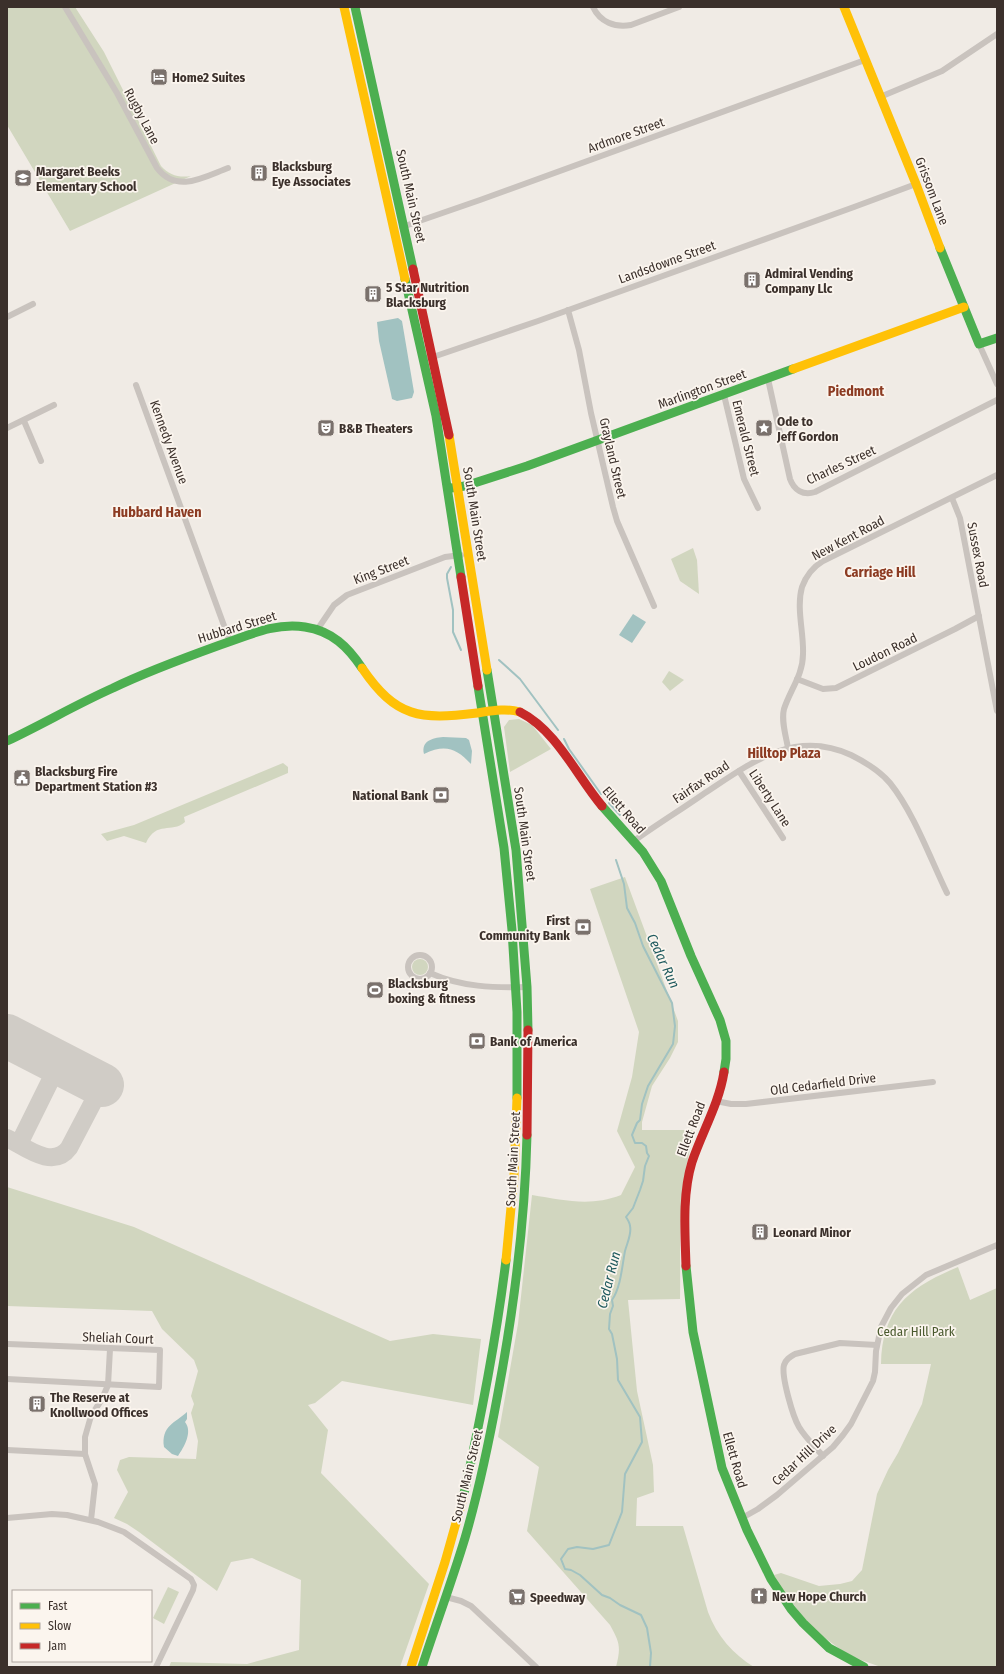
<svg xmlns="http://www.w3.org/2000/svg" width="1004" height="1674" viewBox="0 0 1004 1674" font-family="'Fira Sans Condensed',sans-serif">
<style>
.green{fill:#d1d6bf}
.water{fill:#a1c2c1}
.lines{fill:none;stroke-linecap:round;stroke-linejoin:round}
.stream{stroke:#a1c2c1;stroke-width:2}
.taxiway{stroke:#d0ccc6;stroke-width:18}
.runway{stroke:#d0ccc6;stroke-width:44}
.street{stroke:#c9c3be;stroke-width:6}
.fast{stroke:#4caf50;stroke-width:9}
.slow{stroke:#ffc107;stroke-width:9}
.jam{stroke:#c62828;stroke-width:9}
.labels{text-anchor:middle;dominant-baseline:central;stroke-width:3.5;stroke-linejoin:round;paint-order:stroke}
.poi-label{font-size:13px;font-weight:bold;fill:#3b302b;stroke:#fbf5ee;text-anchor:start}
.street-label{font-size:13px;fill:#3b302b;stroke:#fbf5ee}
.park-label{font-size:13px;fill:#4a5a2e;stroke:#fbf5ee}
.neighbourhood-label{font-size:14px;font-weight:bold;fill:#8c3b22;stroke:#fbf5ee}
.water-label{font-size:14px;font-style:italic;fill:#1f5a5e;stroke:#fbf5ee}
</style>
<rect width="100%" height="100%" fill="#f0ebe5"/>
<g class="green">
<path d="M7,7H75L104,52L161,166C169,175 179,178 191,176L70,231L7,125Z"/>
<path d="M693,548L697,560L699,594L680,581L671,559Z"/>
<path d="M669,671L684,680L670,691L662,682Z"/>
<path d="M519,719L532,725L551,749L510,772L504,727L509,720Z"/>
<path d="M283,763L288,767V773L184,817L185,822C171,834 157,820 146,843L124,836L107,841L101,834L134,825Z"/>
<path d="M625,877L678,1021V1042L670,1058L652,1086L642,1122V1130H696C676,1188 681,1239 680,1299L628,1300L637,1391L653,1465L654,1492L637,1498L636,1526H683L708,1612C717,1636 733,1654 754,1667H616C621,1647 620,1643 610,1625L527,1531L539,1467L498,1437L518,1324L532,1195C564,1200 590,1207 621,1195L635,1167L617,1131L632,1077L639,1032L590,889Z"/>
<circle cx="420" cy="967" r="8"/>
<path d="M7,1187L134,1227L390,1341L433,1334L481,1339L473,1405L342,1381L315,1403L308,1405L328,1430L321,1473L429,1584L400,1667H169L171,1662L247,1664L299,1650L301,1580L252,1558L231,1562L217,1591L139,1532L127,1524L114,1518L128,1492L117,1470L120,1460L129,1457L196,1459L198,1441L191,1413L194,1404L191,1396L198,1371L194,1360L162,1329L152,1311L7,1306Z"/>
<path d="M958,1267L970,1300L997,1288V1667H881L861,1660L844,1652L821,1635L802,1616L778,1583L774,1575L781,1573L819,1586L840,1584L852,1581L862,1570L877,1494L888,1470L898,1453L922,1404L931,1364H881C882,1308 910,1287 958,1267Z"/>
<path d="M168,1587L179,1592L164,1624L153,1618Z"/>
</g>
<g class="water">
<path d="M398,318L402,321L414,392L412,398L397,401L392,399L391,394L379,341L377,322Z"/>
<path d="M633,614L646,622L632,643L619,635Z"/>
<path d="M443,737L466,738L469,740L472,751L471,764C456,748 445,744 424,754C421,741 432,738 443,737Z"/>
<path d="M187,1412V1419L185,1422C193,1432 184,1447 178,1456L172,1454L164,1447C161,1426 175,1423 187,1412Z"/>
</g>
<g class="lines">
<g class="stream">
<path d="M451,567L447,574V578L453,610V632L461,650"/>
<path d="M499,660L520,679L558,730"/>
<path d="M564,739L569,749L601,794"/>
<path d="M609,803L620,815"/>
<path d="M616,860L624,884L627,908L635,923L643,946L672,1003L675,1026L673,1044L648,1086L642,1104L640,1120L637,1123L632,1135L635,1143H642L646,1146L647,1153L649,1156L645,1166L643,1181L640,1190L633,1208L626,1217C628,1220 630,1223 630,1226C632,1234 627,1243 625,1251C622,1266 621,1287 612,1300L613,1306L610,1314L609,1329L612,1334L617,1359L618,1380L640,1417L642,1442L625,1474L622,1512L609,1545L593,1549L577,1547L568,1549L561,1559L565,1569L571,1570L580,1575L602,1595L610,1598L620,1605L641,1615L647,1628L651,1653L650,1667"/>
</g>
<g class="taxiway">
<path d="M7,1138C25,1147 53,1170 69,1148L102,1085"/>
<path d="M19,1144L59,1063"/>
</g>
<path class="runway" d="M7,1036L102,1085"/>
<g class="street">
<path d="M65,7L117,93L157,168C177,194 204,177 228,168"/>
<path d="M593,7C600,22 615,28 631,25L679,7"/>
<path d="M880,97L942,71L997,34"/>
<path d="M402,227L480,200L865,60"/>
<path d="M568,310L579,350L591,413L613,507L617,521L654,606"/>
<path d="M7,317L33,304"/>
<path d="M979,344L997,384"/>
<path d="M430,358L538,321L854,207L916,184"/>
<path d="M768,379L790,479C794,490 803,496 815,492L997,400"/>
<path d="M136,385L230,642"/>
<path d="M724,395L744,479L758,508"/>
<path d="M24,421L41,461"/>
<path d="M7,428L54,405"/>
<path d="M952,498L960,518L997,711"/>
<path d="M317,630L334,605L347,595L445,557L461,555"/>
<path d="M797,679L823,689L836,688L955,629L979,616"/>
<path d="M788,748C786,736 781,721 784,709C790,690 803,675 803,654C804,633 796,608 802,587C806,576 813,567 823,561L997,475"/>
<path d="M739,771L783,838"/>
<path d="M634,841C656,825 679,811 702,795C748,765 793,728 851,755C865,762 880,771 890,783C914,813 930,858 947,893"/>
<circle cx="420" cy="967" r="12"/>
<path d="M430,973C461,987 494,988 527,987"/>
<path d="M716,1101L731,1104H746L933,1082"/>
<path d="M7,1379L159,1387L160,1350L8,1344"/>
<path d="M7,1450L85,1454"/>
<path d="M823,1456C815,1447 805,1437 799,1427C793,1417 781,1376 784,1365C786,1359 790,1357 795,1354L840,1343L877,1345"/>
<path d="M7,1518L52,1514L67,1515L98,1522L124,1532L191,1579L194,1585L193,1590L156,1667"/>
<path d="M742,1518L758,1509L777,1495L833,1447L843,1435L851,1424L873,1381L875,1372L876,1351L881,1327L891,1308L902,1294L926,1275L997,1245"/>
<path d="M91,1520L95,1484L85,1454V1437L91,1416L102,1399L108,1385L110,1349"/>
<path d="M446,1597L461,1601L471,1606L536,1667"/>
</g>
<g class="fast">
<path d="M355,7L413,269"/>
<path d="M940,248L979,344L997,338"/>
<path d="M405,279L436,416L461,577"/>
<path d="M451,488L465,486L527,466L793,369"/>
<path d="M487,670L516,850L527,987L528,1030"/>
<path d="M478,686L504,848L512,930L517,1012V1098"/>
<path d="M7,741C43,724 77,704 113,688C148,671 184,658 220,645C247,636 275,622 305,627C332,631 348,647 362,668"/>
<path d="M602,806L643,852L661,881L691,956L720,1020L726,1041V1059L724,1072"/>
<path d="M686,1266L693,1332L722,1468L747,1530L771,1579L791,1609L803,1623L829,1648L864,1667"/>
<path d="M463,1498C481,1418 496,1341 506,1260"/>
<path d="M422,1667C436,1624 452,1581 465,1538C479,1490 489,1442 498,1393C514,1308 525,1222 527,1135"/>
</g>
<g class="slow">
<path d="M344,7L405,279"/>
<path d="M844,7L916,184L940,248"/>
<path d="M793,369L964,307"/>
<path d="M449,435L487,670"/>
<path d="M362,668C396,718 420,720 477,713C491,711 506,708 520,712"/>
<path d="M506,1260L514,1176L517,1098"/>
<path d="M411,1667L445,1562L463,1498"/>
</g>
<g class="jam">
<path d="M413,269L449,435"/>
<path d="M461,577L478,686"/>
<path d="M520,712C557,731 576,775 602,806"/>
<path d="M527,1135L528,1030"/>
<path d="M686,1266C685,1232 682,1195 692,1162C702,1132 719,1104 724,1072"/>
</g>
</g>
<defs>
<symbol id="hotel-square" viewBox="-11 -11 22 22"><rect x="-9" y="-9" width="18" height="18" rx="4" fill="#7a716c" stroke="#fbf5ee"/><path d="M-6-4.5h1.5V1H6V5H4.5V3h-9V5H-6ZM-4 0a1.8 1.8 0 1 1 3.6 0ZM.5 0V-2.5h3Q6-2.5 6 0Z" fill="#fff"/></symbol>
<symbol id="building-square" viewBox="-11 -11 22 22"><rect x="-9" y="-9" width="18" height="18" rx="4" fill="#7a716c" stroke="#fbf5ee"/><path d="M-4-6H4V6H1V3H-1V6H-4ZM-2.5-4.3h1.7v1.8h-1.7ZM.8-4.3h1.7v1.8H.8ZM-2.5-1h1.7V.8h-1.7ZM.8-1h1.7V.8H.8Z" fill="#fff"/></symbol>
<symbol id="school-square" viewBox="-11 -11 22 22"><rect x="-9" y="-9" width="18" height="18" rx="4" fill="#7a716c" stroke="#fbf5ee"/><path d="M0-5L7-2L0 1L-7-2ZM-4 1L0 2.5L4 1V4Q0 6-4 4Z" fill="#fff"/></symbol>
<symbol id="theatre-square" viewBox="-11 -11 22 22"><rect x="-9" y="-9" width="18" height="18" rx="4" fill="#7a716c" stroke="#fbf5ee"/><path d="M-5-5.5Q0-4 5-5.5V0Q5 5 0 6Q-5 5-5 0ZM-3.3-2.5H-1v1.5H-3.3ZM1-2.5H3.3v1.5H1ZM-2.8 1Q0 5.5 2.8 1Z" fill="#fff"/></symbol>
<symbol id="sight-square" viewBox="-11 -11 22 22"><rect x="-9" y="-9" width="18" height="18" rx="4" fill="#7a716c" stroke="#fbf5ee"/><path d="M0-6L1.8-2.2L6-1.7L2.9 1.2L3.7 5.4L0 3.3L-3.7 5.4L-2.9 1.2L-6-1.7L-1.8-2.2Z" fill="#fff"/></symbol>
<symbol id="civic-square" viewBox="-11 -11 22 22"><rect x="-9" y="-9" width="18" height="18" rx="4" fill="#7a716c" stroke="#fbf5ee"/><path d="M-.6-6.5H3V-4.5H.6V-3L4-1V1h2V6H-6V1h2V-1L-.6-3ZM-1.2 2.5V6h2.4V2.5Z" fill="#fff"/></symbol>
<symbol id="bank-square" viewBox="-11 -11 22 22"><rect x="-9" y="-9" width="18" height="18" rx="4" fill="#7a716c" stroke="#fbf5ee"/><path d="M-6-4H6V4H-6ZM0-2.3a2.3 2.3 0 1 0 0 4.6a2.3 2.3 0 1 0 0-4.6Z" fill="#fff"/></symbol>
<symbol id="stadium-square" viewBox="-11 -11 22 22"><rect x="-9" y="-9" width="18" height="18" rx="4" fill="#7a716c" stroke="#fbf5ee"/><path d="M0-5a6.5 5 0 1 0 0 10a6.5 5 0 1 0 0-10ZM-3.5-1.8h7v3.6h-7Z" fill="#fff"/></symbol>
<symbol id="church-square" viewBox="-11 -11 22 22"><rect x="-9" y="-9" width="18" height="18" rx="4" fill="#7a716c" stroke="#fbf5ee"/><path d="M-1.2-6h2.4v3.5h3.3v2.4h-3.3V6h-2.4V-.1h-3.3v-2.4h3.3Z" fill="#fff"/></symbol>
<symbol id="supermarket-square" viewBox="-11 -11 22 22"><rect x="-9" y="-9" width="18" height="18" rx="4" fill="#7a716c" stroke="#fbf5ee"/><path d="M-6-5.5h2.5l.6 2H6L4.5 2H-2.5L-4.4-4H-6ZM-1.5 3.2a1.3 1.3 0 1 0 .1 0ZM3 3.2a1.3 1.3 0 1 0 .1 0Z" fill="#fff"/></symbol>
</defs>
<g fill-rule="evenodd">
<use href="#hotel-square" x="149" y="67" width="20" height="20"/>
<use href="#building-square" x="249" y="163" width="20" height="20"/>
<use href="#school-square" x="13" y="168" width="20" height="20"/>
<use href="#building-square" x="742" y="270" width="20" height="20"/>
<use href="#building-square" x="363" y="284" width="20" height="20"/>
<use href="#theatre-square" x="316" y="418" width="20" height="20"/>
<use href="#sight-square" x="754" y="418" width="20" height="20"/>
<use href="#civic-square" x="12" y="768" width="20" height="20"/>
<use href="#bank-square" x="431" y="785" width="20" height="20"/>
<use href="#bank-square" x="573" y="917" width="20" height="20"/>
<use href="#stadium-square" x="365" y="980" width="20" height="20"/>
<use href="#bank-square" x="467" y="1031" width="20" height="20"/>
<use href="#building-square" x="750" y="1222" width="20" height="20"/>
<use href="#building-square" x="27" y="1394" width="20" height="20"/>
<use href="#church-square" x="749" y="1586" width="20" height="20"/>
<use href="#supermarket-square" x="507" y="1587" width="20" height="20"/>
</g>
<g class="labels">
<g class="poi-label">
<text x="172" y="77">Home2 Suites</text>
<text x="272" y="166">Blacksburg<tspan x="272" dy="15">Eye Associates</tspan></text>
<text x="36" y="171">Margaret Beeks<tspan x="36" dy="15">Elementary School</tspan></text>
<text x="765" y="273">Admiral Vending<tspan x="765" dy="15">Company Llc</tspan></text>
<text x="386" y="287">5 Star Nutrition<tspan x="386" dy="15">Blacksburg</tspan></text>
<text x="777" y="421">Ode to<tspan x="777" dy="15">Jeff Gordon</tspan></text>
<text x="339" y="428">B&amp;B Theaters</text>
<text x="35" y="771">Blacksburg Fire<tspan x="35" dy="15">Department Station #3</tspan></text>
<text x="428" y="795" text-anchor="end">National Bank</text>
<text x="570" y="920" text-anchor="end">First<tspan x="570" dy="15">Community Bank</tspan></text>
<text x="388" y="983">Blacksburg<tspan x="388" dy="15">boxing &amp; fitness</tspan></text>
<text x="490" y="1041">Bank of America</text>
<text x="773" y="1232">Leonard Minor</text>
<text x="50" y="1397">The Reserve at<tspan x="50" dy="15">Knollwood Offices</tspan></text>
<text x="772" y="1596">New Hope Church</text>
<text x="530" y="1597">Speedway</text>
</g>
<g class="street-label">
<text transform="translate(142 116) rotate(62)">Rugby Lane</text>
<text transform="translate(626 135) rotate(-20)">Ardmore Street</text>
<text transform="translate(932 191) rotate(69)">Grissom Lane</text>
<text transform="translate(411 196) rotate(77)">South Main Street</text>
<text transform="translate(667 262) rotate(-20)">Landsdowne Street</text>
<text transform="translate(702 389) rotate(-20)">Marlington Street</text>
<text transform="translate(746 438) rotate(76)">Emerald Street</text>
<text transform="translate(169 442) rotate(70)">Kennedy Avenue</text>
<text transform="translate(613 458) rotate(77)">Grayland Street</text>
<text transform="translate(841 465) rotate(-25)">Charles Street</text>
<text transform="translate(475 514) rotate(81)">South Main Street</text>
<text transform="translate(848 538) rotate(-28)">New Kent Road</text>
<text transform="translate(978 555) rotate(79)">Sussex Road</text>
<text transform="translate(381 570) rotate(-21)">King Street</text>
<text transform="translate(237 627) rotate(-17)">Hubbard Street</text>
<text transform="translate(885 652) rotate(-26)">Loudon Road</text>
<text transform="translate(701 782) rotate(-34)">Fairfax Road</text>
<text transform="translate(770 798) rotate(57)">Liberty Lane</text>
<text transform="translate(624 810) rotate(49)">Ellett Road</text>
<text transform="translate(525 834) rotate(82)">South Main Street</text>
<text transform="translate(823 1084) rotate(-7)">Old Cedarfield Drive</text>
<text transform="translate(691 1129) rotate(-69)">Ellett Road</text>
<text transform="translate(513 1159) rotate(-87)">South Main Street</text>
<text transform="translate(118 1338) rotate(2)">Sheliah Court</text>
<text transform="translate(804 1455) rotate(-43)">Cedar Hill Drive</text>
<text transform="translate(735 1460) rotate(74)">Ellett Road</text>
<text transform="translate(467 1476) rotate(-76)">South Main Street</text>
</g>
<g class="park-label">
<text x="916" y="1331">Cedar Hill Park</text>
</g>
<g class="neighbourhood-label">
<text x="856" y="391">Piedmont</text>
<text x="157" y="512">Hubbard Haven</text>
<text x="880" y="572">Carriage Hill</text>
<text x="784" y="753">Hilltop Plaza</text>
</g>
<g class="water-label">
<text transform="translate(663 961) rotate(65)">Cedar Run</text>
<text transform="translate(609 1280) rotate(-76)">Cedar Run</text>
</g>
</g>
<rect width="1004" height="1674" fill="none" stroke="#3b302b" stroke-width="16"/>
<rect x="12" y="1590" width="140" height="72" fill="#fbf5ee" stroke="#aea6a0"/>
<rect x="20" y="1603" width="20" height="6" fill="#4caf50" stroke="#aea6a0"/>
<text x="48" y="1610" font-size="12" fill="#3b302b">Fast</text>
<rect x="20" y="1623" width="20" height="6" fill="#ffc107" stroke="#aea6a0"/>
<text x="48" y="1630" font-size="12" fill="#3b302b">Slow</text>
<rect x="20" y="1643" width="20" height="6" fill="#c62828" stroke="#aea6a0"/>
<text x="48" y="1650" font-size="12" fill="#3b302b">Jam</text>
</svg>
